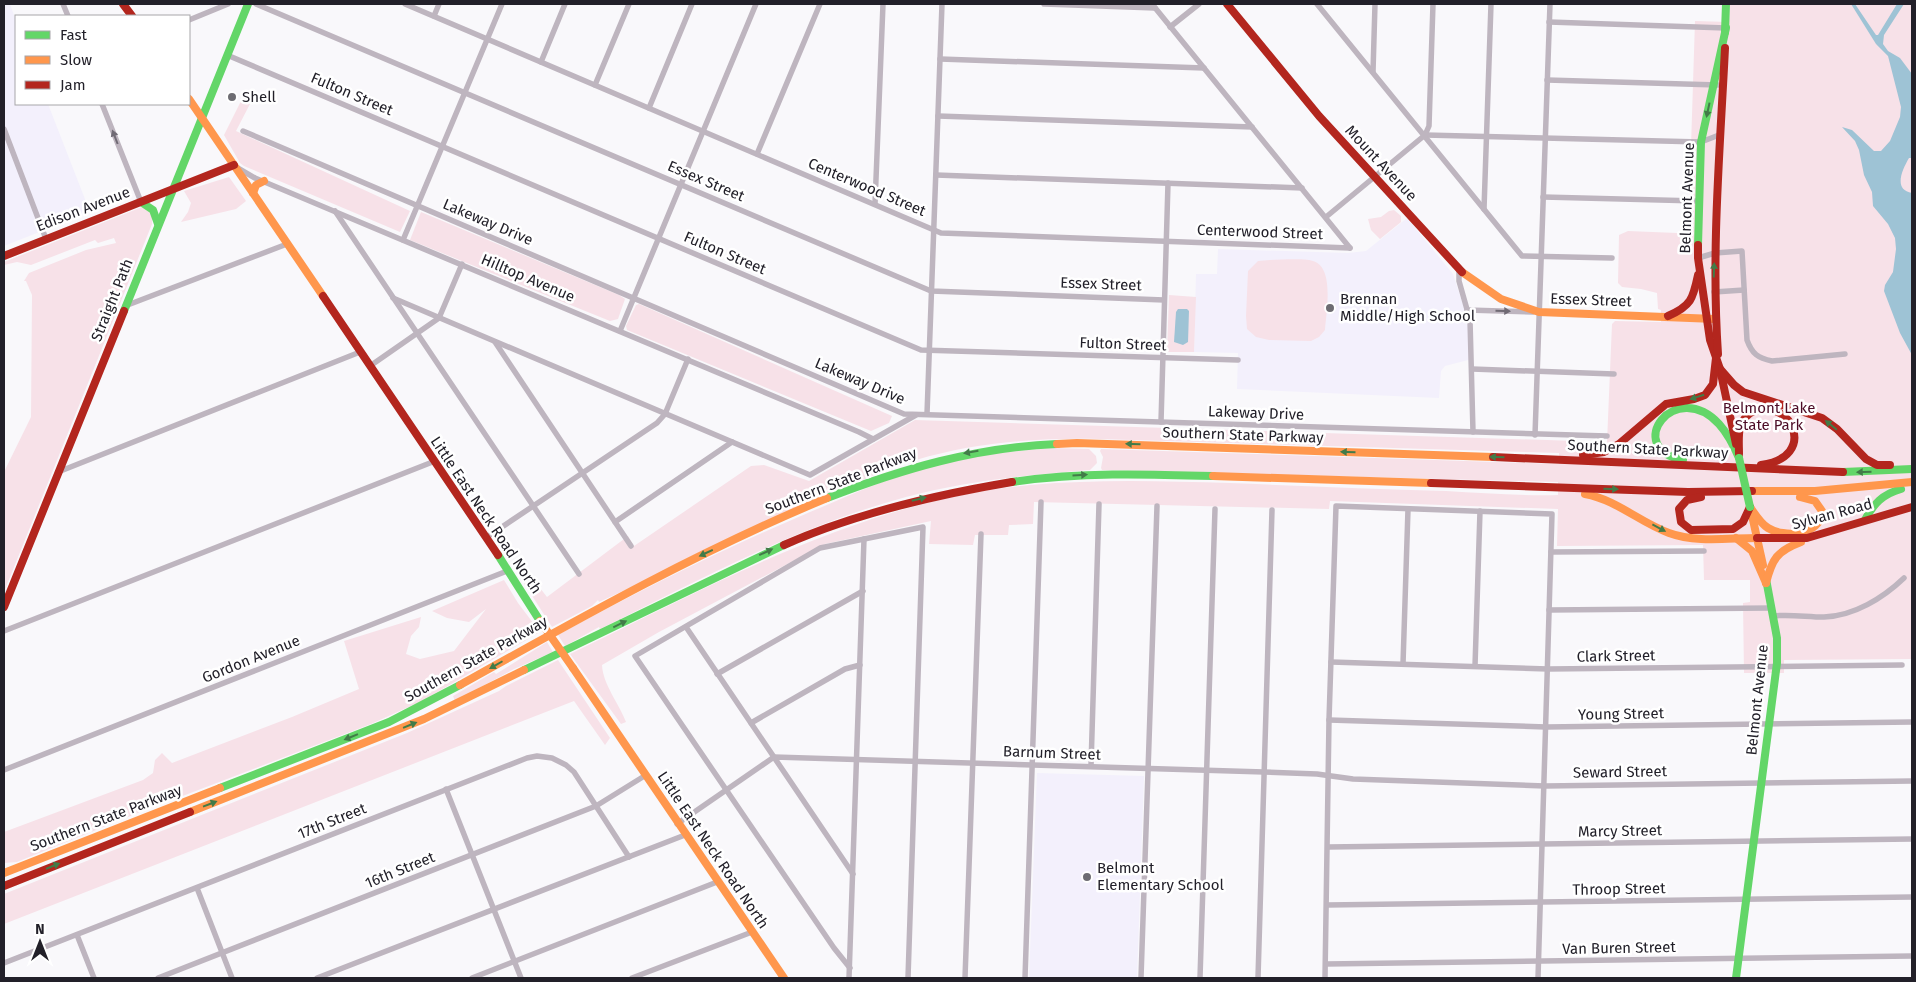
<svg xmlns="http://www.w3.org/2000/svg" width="1916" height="982" viewBox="0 0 1916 982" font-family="'Fira Sans',sans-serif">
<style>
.built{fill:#f3f0fc}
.green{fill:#f7e1e8}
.water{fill:#9ec3d5}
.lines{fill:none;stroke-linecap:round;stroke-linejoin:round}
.street{stroke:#beb5bf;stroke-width:5.5}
.fast{stroke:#63d668;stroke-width:8}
.slow{stroke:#ff974d;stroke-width:8}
.jam{stroke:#b3261e;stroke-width:8}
.fast-bridge{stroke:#63d668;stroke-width:8}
.slow-bridge{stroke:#ff974d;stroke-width:8}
.oneway{fill:#427b48}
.oneway2{fill:#706a74}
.poi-dot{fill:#6d6c72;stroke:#fff;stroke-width:2}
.labels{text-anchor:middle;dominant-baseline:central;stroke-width:5;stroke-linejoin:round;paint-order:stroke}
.street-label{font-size:15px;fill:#222029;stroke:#fff}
.poi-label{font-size:15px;fill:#222029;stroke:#fff;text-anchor:start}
.park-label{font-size:15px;fill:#4c0c26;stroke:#fff}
</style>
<rect width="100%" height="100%" fill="#f9f8fb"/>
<g class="built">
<path d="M4,4H10L16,21V104H48L90,212L4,246Z"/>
<path d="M1407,218L1453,274L1468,320L1472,359L1445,366L1441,371L1439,398L1237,389L1238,353L1194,352L1196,274H1217L1218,249L1348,253L1366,251Z"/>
<path d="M1037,773L1144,776L1137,978H1029Z"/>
</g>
<g class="green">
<path d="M1730,4H1912V659L1784,660V673H1744L1743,603L1750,602V580H1704L1703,545L1557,546L1558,509L1330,501L1329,509L1034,502L1033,524L1009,525L1008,535H975L973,545L929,544L931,521L825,544L659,632L602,665C603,685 619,703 626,722L621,724L570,654C717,583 865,500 1030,485C1097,479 1163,481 1230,483C1302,486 1374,489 1446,491C1483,493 1521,496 1558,495V482L1102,470L1101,468L1103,457L1100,451L1101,449L1559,464V453L1099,439C1036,438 977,442 916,460C872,473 830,495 788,515C725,544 662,573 599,602L598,600L592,606L552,627L515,569L523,566L547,597L628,536L634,546L751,466L764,465L809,481L915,420L1607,442L1612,324L1615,321L1661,322V310L1658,309L1657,293L1641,289L1622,287L1618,283L1619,235L1628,231L1677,233L1685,237L1688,240L1695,21L1729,22Z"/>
<path d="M243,97L251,102L236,131L410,211L400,232L244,166L240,163L224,135Z"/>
<path d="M229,177L246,201L236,209L181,222L188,212L191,203L184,191Z"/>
<path d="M142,207L152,213V224L4,592V472L31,417L32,295L26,281H24L29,273L86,250L116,243L114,238L98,243L95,240L31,265L17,262L4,265V262Z"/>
<path d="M1394,210L1401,216V222L1380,239L1371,230L1368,219L1381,217L1389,211Z"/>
<path d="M421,212L619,295L625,299L618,319L610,321L410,240Z"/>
<path d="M1270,260C1282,260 1302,258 1313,261C1335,267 1326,313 1325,330L1319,337L1311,341L1269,340L1256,337L1247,329L1246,316L1248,271L1258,261Z"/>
<path d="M1169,295L1196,297L1194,352H1167Z"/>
<path d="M639,304L892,416L889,423L871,431L627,330L626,326L636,305Z"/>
<path d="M1054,448L1089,449L1096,456L1097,463L1090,470C1028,475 966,481 906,497C798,526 699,580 600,629L599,627L565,646L558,635C640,590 723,549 810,512C853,494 896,474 941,463C978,454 1016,451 1054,448Z"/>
<path d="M504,580L518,603L540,632L424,700L371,724L138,813L17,862L4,863V832L143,780L153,773L155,760L162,753L172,763L292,717L359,689L344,641L421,617L419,627L411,636L406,654L420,659L454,651L486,609L469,622L447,618L432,611Z"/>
<path d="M547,642L553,652L514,669L455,701L453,696L494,672L496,674Z"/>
<path d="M558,660L610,738L605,745L574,701L4,924V894L407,733L499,691L506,686Z"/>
</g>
<g class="water">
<path d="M1851,4H1855L1876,35H1878L1897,4H1904L1884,35L1883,44L1888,51L1900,58L1912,74V158H1909C1902,170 1893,190 1912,193V355L1900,333L1884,291L1885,285L1893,272L1896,249L1895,238L1888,224L1873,206L1872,192L1864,175L1859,150L1855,141L1842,127L1852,130L1874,151H1881L1890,141L1900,117L1901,107L1888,56L1876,44Z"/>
<path d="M1178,309H1187L1189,311L1188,342L1183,345L1174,342L1176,312Z"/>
</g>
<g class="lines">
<g class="street">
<path d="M63,4L68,16"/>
<path d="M256,4L931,291L1164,300"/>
<path d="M405,4L941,233L1350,248"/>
<path d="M1044,4L1155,8"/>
<path d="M1152,4L1350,248"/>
<path d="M1317,4L1522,256L1612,258"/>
<path d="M434,16L439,4"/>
<path d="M189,20L228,4"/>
<path d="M1549,22L1726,28"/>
<path d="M1170,27L1199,4"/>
<path d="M227,55L921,350L1238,360"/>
<path d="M940,59L1204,68"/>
<path d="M541,62L565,4"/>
<path d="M1373,72L1375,4"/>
<path d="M1547,80L1718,85"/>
<path d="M595,85L629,4"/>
<path d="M102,104L141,202"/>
<path d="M649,108L692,4"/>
<path d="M938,116L1252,127"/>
<path d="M4,129L46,239"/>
<path d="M243,131L904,414L1607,436"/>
<path d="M1425,135L1701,142L1719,135"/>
<path d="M757,154L820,4"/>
<path d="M236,167L255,178L859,432L873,439"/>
<path d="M936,175L1302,188"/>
<path d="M1543,197L1698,201"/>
<path d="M875,204L883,4"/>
<path d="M1484,209L1491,4"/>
<path d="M335,211L579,574"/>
<path d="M1326,217L1425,135L1429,126L1433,4"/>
<path d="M403,240L502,4"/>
<path d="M1698,258L1715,253L1742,251L1747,340C1752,354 1758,358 1772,361L1845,354"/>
<path d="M1459,270V281L1470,320L1473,432"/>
<path d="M1714,292L1744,290"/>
<path d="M393,298L810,475L916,415"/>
<path d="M125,306L287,244"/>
<path d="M1467,310L1533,312"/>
<path d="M620,331L756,4"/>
<path d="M495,342L631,546"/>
<path d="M370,366L439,318L462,264"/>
<path d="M1472,369L1614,374"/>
<path d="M927,414L942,4"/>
<path d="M1161,422L1168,183"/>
<path d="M1535,435L1550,4"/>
<path d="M58,472L360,352"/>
<path d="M615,522L732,442"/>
<path d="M487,537L657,423L665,414L688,359"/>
<path d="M1551,552L1704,551"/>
<path d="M1549,610L1772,608"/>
<path d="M1773,616C1790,614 1807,617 1824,617C1854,616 1883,598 1904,578"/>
<path d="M686,627L853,874"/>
<path d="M4,631L435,461"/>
<path d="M1331,662L1548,669L1902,665"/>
<path d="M1403,664L1408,509"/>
<path d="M1475,666L1480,511"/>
<path d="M717,674L863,591"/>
<path d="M1329,720L1546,727L1912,722"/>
<path d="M751,723L845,669L860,665"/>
<path d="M1091,766L1099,504"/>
<path d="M4,770L507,571"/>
<path d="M446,789L521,978"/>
<path d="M677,824L774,757L1264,772L1317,774L1353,779L1545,786L1912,781"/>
<path d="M1328,847L1912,839"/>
<path d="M197,888L232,978"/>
<path d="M1327,905L1912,897"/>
<path d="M77,935L94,978"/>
<path d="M4,963L527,758L537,756L552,758L566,765L574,772L629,857"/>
<path d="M1326,964L1912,956"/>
<path d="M850,968L834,948L635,656L820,548L923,527L908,978"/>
<path d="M158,978L596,806L646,775"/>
<path d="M317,978L685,835"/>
<path d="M472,978L717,882"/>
<path d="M632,978L752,932"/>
<path d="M849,978L864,539"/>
<path d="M965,978L981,534"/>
<path d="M1025,978L1041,502"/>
<path d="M1141,978L1157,506"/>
<path d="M1200,978L1215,509"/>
<path d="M1258,978L1272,510"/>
<path d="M1325,978L1329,720L1336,506L1552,514L1538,978"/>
</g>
<g class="fast">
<path d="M1725,32L1726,4"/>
<path d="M141,202L153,210L158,224"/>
<path d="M1698,245L1701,142L1726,28"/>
<path d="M124,311L248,4"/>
<path d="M1683,460C1622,448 1675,377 1719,424C1728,434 1734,446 1739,458"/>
<path d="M1843,472L1912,469"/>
<path d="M1012,482C1079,472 1146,474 1213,476"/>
<path d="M827,498C902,469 976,447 1057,444"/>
<path d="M1865,520C1873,504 1883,494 1901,489"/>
<path d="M498,555L540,621"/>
<path d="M524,670L784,545"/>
<path d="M220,788L389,722L460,685"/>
<path d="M1736,978L1777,663V638L1766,579"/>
</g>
<g class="slow">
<path d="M189,99L323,296"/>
<path d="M253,193L256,185L264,181"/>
<path d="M1462,272L1501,299L1539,312L1715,319"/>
<path d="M1057,444L1077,443L1493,457"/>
<path d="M1213,476L1431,483"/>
<path d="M1752,491H1815L1912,482"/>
<path d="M1585,494C1617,500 1639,522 1669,533C1696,543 1728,538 1757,538"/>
<path d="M1750,507C1755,514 1760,523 1768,528C1784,538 1821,536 1822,511L1815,501L1800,497"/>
<path d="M1751,511L1763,565"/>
<path d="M1736,538L1752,551L1766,583"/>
<path d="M1766,583C1772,559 1777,551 1801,542"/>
<path d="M573,668L784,978"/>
<path d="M460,685C580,618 699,551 827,498"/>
<path d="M190,812L424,719L524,670"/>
<path d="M4,873L220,788"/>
</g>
<g class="jam">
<path d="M123,4L132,16"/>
<path d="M1227,4L1319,116L1462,272"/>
<path d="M1698,245V258L1710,340L1720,369L1736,444"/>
<path d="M4,256L234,165"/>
<path d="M323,296L498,555"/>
<path d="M1668,316C1691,306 1693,299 1698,275"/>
<path d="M1718,354C1711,252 1720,150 1725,48"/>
<path d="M1720,369L1734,385L1743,392L1822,418L1837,429L1866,459L1877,465H1890"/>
<path d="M1739,454C1739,445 1738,436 1740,427C1742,420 1748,413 1755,411C1791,398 1819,457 1761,465"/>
<path d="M1583,455L1604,452L1619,444L1666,404L1694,399L1705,395L1713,384L1716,358"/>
<path d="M1493,457L1843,472"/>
<path d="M1431,483L1688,492L1752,491"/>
<path d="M1701,497L1687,500L1679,509L1681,522L1691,530L1733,529L1743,522L1750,507"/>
<path d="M1757,538H1807L1912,507"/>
<path d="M784,545C856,513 934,495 1012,482"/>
<path d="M4,607L124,311"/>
<path d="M4,886L190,812"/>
</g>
<path class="fast-bridge" d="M1739,458L1750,507"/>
<path class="slow-bridge" d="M540,621L573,668"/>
</g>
<defs><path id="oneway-solid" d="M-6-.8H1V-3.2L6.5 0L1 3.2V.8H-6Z" transform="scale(1.25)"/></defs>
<g class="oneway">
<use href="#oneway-solid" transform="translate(1708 110) rotate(102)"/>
<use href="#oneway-solid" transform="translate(1714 270) rotate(-88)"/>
<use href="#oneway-solid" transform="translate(1697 397) rotate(163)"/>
<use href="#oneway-solid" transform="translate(1831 425) rotate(-141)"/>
<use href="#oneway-solid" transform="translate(1133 444) rotate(-178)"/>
<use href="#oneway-solid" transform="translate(971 452) rotate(170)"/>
<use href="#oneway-solid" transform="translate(1348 452) rotate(-178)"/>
<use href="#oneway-solid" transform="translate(1497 457) rotate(-178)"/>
<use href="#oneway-solid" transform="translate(1864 472) rotate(178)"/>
<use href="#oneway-solid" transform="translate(1080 475) rotate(-3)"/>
<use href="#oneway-solid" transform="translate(1611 489) rotate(2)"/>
<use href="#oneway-solid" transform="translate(919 499) rotate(-14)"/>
<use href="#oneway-solid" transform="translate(1659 528) rotate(28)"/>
<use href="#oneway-solid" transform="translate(766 552) rotate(-25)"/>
<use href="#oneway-solid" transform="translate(706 553) rotate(155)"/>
<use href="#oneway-solid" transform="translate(620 624) rotate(-26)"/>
<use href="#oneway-solid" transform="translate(496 665) rotate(150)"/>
<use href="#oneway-solid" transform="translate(410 725) rotate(-22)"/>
<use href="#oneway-solid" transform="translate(351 737) rotate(158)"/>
<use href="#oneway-solid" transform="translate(210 804) rotate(-21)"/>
<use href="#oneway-solid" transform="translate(53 866) rotate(-22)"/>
</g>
<g class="oneway2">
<use href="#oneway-solid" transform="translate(115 137) rotate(-111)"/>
<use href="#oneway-solid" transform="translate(1503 311) rotate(1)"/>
</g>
<g class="poi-dot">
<circle cx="232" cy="97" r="5"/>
<circle cx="1330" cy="308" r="5"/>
<circle cx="1087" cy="877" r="5"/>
</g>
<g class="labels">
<g class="street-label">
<text transform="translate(352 94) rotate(23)">Fulton Street</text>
<text transform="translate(1381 163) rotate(47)">Mount Avenue</text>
<text transform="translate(706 181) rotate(23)">Essex Street</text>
<text transform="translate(867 187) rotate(23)">Centerwood Street</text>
<text transform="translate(1687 198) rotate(-88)">Belmont Avenue</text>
<text transform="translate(83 209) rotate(-21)">Edison Avenue</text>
<text transform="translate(488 222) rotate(23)">Lakeway Drive</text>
<text transform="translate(1260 232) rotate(2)">Centerwood Street</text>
<text transform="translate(725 253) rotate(23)">Fulton Street</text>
<text transform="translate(528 278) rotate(23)">Hilltop Avenue</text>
<text transform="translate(1101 284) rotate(2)">Essex Street</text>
<text transform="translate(112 300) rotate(-68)">Straight Path</text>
<text transform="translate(1591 300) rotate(2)">Essex Street</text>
<text transform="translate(1123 344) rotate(2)">Fulton Street</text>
<text transform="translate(860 381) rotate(23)">Lakeway Drive</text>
<text transform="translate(1256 413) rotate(2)">Lakeway Drive</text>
<text transform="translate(1243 435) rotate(2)">Southern State Parkway</text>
<text transform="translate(1648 449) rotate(3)">Southern State Parkway</text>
<text transform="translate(841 481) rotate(-21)">Southern State Parkway</text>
<text transform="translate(1832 514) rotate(-15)">Sylvan Road</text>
<text transform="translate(486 515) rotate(56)">Little East Neck Road North</text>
<text transform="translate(1616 656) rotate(-1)">Clark Street</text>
<text transform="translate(251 659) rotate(-22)">Gordon Avenue</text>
<text transform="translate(476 659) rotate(-29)">Southern State Parkway</text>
<text transform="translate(1757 700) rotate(-84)">Belmont Avenue</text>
<text transform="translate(1621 714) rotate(-1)">Young Street</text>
<text transform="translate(1052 753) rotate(2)">Barnum Street</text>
<text transform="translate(1620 772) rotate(-1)">Seward Street</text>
<text transform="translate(106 818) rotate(-21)">Southern State Parkway</text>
<text transform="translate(332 821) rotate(-22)">17th Street</text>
<text transform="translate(1620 831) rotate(-1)">Marcy Street</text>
<text transform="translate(713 850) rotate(56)">Little East Neck Road North</text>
<text transform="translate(400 870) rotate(-22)">16th Street</text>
<text transform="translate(1619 889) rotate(-1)">Throop Street</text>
<text transform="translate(1619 948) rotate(-1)">Van Buren Street</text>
</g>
<g class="poi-label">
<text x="242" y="97">Shell</text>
<text x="1340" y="299">Brennan<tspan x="1340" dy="17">Middle/High School</tspan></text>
<text x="1097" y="868">Belmont<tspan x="1097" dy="17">Elementary School</tspan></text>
</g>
<g class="park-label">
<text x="1769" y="408">Belmont Lake<tspan x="1769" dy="17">State Park</tspan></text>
</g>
</g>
<rect width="1916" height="982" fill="none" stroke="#222029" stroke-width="10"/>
<rect x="15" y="15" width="175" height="90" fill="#ffffff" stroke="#a7a6a9"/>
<rect x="25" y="31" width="25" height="8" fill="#63d668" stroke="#a7a6a9"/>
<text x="60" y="40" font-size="15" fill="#222029">Fast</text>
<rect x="25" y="56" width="25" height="8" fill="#ff974d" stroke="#a7a6a9"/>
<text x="60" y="65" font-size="15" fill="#222029">Slow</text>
<rect x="25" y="81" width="25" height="8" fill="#b3261e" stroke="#a7a6a9"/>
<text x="60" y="90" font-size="15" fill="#222029">Jam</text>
<g transform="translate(40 942)" stroke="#ffffff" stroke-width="4" paint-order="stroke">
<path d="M0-4L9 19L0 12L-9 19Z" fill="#222029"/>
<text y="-8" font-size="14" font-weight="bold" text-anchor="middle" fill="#222029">N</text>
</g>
</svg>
